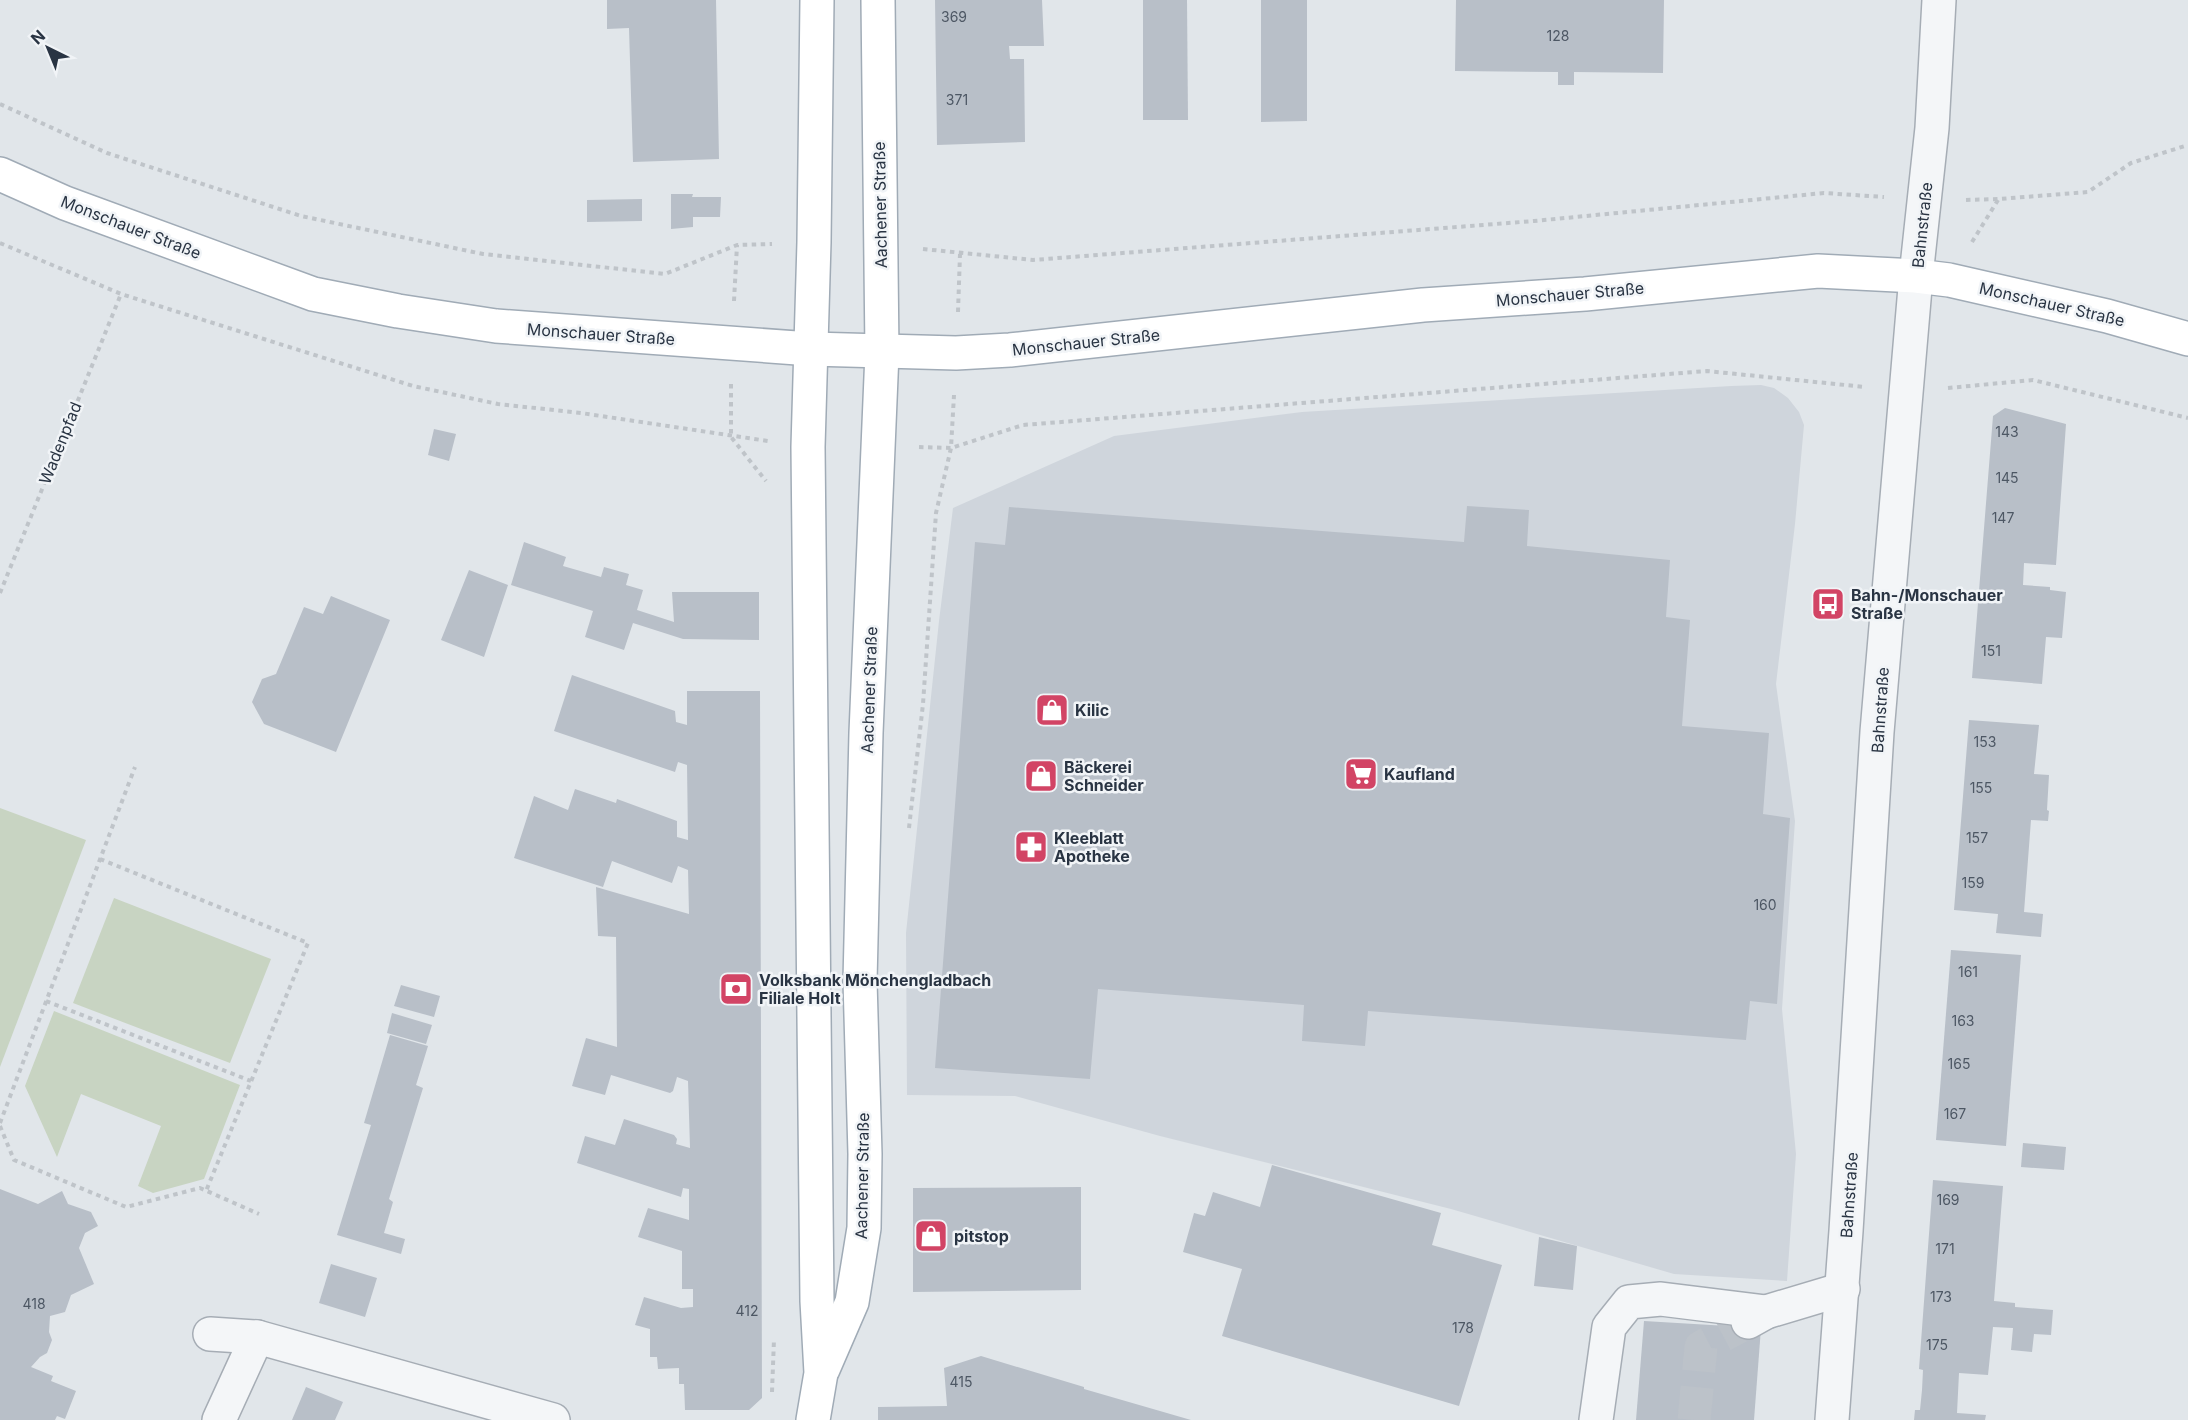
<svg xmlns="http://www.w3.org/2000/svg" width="2188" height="1420" viewBox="0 0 2188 1420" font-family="Inter,sans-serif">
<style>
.built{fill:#cfd5dc}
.green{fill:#c8d4c2}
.building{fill:#b8bfc8}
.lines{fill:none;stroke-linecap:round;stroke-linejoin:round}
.minor-tunnel{stroke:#bcc2c9;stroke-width:33;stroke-dasharray:33 16;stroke-linecap:butt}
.minor-casing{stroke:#a6adb5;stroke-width:36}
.major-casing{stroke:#a0abb6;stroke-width:36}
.path{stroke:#bfc4c9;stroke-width:4;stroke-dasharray:4.5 4.5;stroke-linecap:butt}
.minor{stroke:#f4f6f8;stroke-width:33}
.major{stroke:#fff;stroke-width:33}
.labels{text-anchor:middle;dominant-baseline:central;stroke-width:5;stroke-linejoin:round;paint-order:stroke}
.number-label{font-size:14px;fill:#4d5764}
.street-label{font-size:16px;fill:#293443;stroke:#f1f4f7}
.poi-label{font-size:16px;font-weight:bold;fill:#293443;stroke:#f1f4f7;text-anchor:start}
</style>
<rect width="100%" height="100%" fill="#e1e6ea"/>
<path class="built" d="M1761,385L1774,388L1788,398L1799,412L1804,425L1795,524L1776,684L1795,821L1782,1009L1796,1154L1787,1281L1674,1274L1451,1209L1160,1136L1015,1096L907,1095L906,933L939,621L953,508L1114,436L1302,412L1731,386Z"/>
<g class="green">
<path d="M0,808L86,840L0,1067Z"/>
<path d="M114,898L271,959L230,1063L73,1003Z"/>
<path d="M54,1011L240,1085L204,1179L153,1193L138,1186L161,1126L81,1094L57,1157L25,1086Z"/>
</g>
<g class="building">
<path d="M607,0H716L719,159L633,162L629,28L607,29Z"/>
<path d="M935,0H1042L1044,46H1009L1010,59H1024L1025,142L937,145Z"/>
<path d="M1143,0H1187L1188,120H1143Z"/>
<path d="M1261,0H1307V121L1261,122Z"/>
<path d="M1456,0H1664L1663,73L1574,72V85H1558V72L1455,71Z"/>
<path d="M671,194H693L692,197H721L720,217H693V227L671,229Z"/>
<path d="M642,199V221L587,222V200Z"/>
<path d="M2005,408L2066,424L2056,565L2024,563L2023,585L2050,587V590L2066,592L2062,638L2046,637L2042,684L1972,678L1993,416Z"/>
<path d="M434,429L456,434L449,461L428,455Z"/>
<path d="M1467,506L1529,510L1527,546L1670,560L1666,617L1690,620L1682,726L1769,733L1763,814L1790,818L1777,1004L1750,1001L1746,1040L1368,1011L1365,1046L1302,1041L1304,1005L1098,989L1090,1079L935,1068L975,542L1005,545L1009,507L1464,542Z"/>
<path d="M524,542L566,557L563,566L601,577L604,567L629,574L626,585L643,590L637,610L674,622L672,592H759V640L683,639L633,623L624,650L585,637L593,611L511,585Z"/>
<path d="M469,570L508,585L484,657L441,640Z"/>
<path d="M331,596L390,620L336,752L264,724L252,702L262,679L276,674L304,607L323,614Z"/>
<path d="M572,675L675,711L676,722L687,725V691H760L762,1398L749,1410H685L684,1384H679V1368L658,1369L657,1357H650V1329L635,1325L644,1297L681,1308L693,1307V1289H682V1251L638,1237L648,1208L689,1220V1189L683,1188L681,1197L577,1163L585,1136L615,1145L624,1119L674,1135L677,1139L676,1144L690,1148L688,1081L677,1077L673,1091L670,1093L611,1075L605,1095L572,1086L586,1038L617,1047L616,937L598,936L596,887L689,914L688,870L678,866L672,883L612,861L603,887L514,858L534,796L568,810L575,789L616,803L617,799L677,821V837L688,840L687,765L678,762L675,772L554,731Z"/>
<path d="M1969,720L2039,725L2034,774L2049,775L2047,810L2049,811L2048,821L2031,820L2024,912L2043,914L2041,937L1996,933L1998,914L1954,910Z"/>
<path d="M1951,950L2021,955L2006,1146L1936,1140Z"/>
<path d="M401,985L440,996L434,1017L394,1006Z"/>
<path d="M392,1013L432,1025L426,1044L387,1033Z"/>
<path d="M390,1035L428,1046L416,1085L423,1088L389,1199L393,1202L384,1233L405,1239L401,1254L337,1235L371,1125L364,1123Z"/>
<path d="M2023,1143L2066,1147L2064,1170L2021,1167Z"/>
<path d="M1272,1165L1441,1213L1432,1245L1502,1265L1459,1406L1222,1336L1242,1269L1183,1252L1194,1213L1205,1216L1213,1192L1260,1207Z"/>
<path d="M1933,1180L2003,1186L1994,1301L2015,1303V1307L2053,1310L2051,1335L2034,1334L2032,1352L2011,1350L2013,1328L1993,1327L1988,1375L1959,1373L1957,1413L1986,1415L1985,1420H1914L1915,1410H1920L1922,1390L1923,1370L1919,1369Z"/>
<path d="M1081,1187V1290L913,1292V1188Z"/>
<path d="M0,1189L38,1204L62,1191L68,1204L91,1212L98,1226L85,1233L79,1248L94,1284L71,1295L65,1312L50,1316L49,1332L52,1340L47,1353L40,1357L31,1367L53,1376L51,1381L76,1391L65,1419L57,1416L55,1420H0Z"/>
<path d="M1539,1237L1577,1246L1573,1290L1534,1286Z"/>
<path d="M331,1264L377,1278L365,1317L319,1303Z"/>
<path d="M1644,1321L1761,1328L1754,1420H1636Z"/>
<path d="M981,1356L1084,1387V1389L1191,1420H878V1407L947,1406L944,1368Z"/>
<path d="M306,1387L343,1402L335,1420H292Z"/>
</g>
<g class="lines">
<path class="minor-tunnel" d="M1694,1420L1701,1347L1739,1327"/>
<defs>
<g id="minor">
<path d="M1748,1322L1766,1312L1843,1289"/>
<path d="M210,1334L257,1337"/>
<path d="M219,1420L257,1337L553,1420"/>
<path d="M1596,1420L1609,1327L1629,1302L1661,1299L1766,1312"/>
<path d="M1832,1420L1846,1231L1877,732L1916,276L1932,128L1939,0"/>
</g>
<g id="major">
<path d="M0,174L65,203L313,294L398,311L496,326L811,349L956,353L1010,350L1423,305L1585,294L1818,271L1916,276L1949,280L2107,316L2188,339"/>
<path d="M823,1369L852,1302L864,1228L865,1154L860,981L866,733L882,353L878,0"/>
<path d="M813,1420L821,1373L817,1301L808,447L814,242L817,0"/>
</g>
</defs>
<use href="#minor" class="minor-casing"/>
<use href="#major" class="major-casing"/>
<g class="path">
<path d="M0,104L107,153L301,216L483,254L665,274L737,245L772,244"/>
<path d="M1966,200L1999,199L2088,192L2131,163L2188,145"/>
<path d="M1972,242L1998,200"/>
<path d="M0,243L121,294L413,386L498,404L581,413L768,441"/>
<path d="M923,249L1033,260L1534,221L1824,193L1884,197"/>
<path d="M734,301L737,245"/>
<path d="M958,312L960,254"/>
<path d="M731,384V437L766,481"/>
<path d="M1948,388L2033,380L2188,418"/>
<path d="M919,447L951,448L1023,425L1707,371L1865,387"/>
<path d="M0,593L121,294"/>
<path d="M909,828L923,704L936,513L951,448L954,395"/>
<path d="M100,859L308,943L206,1191"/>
<path d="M46,1001L251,1081"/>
<path d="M0,1123L135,767"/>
<path d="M0,1126L14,1160L126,1207L200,1188L259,1214"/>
<path d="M772,1392L774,1339"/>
</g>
<use href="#minor" class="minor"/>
<use href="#major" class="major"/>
</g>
<defs>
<symbol id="bus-square" viewBox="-11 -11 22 22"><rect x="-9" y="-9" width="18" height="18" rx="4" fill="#d24465" stroke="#f1f4f7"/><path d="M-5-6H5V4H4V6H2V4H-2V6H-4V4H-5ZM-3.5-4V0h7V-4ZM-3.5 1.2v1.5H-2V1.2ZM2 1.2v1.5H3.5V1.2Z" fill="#fff"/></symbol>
<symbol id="shop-square" viewBox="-11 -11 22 22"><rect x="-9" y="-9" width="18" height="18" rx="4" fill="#d24465" stroke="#f1f4f7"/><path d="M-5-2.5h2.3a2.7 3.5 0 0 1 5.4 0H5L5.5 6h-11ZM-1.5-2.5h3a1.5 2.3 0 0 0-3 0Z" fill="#fff"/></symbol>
<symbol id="supermarket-square" viewBox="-11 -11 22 22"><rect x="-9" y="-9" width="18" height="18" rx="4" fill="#d24465" stroke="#f1f4f7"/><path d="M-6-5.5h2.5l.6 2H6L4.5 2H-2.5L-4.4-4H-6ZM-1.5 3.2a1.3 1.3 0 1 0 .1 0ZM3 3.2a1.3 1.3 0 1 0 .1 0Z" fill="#fff"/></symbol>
<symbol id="pharmacy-square" viewBox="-11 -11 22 22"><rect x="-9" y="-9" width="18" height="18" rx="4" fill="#d24465" stroke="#f1f4f7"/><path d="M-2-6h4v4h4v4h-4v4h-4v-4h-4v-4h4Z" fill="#fff"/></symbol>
<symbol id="bank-square" viewBox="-11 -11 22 22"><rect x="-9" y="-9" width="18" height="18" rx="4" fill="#d24465" stroke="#f1f4f7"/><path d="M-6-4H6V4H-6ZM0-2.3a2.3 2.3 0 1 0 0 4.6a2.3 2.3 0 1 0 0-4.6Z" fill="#fff"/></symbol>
</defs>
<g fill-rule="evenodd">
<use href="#bus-square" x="1809" y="585" width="38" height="38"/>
<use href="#shop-square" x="1033" y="691" width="38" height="38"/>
<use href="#supermarket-square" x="1342" y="755" width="38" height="38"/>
<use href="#shop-square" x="1022" y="757" width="38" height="38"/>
<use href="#pharmacy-square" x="1012" y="828" width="38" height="38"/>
<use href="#bank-square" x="717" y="970" width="38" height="38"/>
<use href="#shop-square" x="912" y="1217" width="38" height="38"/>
</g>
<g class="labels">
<g class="number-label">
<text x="954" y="16">369</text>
<text x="1558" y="35">128</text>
<text x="957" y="99">371</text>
<text x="2007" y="431">143</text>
<text x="2007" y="477">145</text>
<text x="2003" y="517">147</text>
<text x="1991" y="650">151</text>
<text x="1985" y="741">153</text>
<text x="1981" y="787">155</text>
<text x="1977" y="837">157</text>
<text x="1973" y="882">159</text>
<text x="1765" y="904">160</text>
<text x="1968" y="971">161</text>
<text x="1963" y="1020">163</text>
<text x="1959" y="1063">165</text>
<text x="1955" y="1113">167</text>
<text x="1948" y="1199">169</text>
<text x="1945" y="1248">171</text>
<text x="1941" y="1296">173</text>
<text x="34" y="1303">418</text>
<text x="747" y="1310">412</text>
<text x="1463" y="1327">178</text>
<text x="1937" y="1344">175</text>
<text x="961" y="1381">415</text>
</g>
<g class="street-label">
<text transform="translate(880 205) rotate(-91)">Aachener Straße</text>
<text transform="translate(1922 225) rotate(-84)">Bahnstraße</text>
<text transform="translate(131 227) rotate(21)">Monschauer Straße</text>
<text transform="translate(1570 294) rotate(-5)">Monschauer Straße</text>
<text transform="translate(2052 304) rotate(13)">Monschauer Straße</text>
<text transform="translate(601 334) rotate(4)">Monschauer Straße</text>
<text transform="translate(1086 342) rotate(-6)">Monschauer Straße</text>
<text transform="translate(60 443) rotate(-68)">Wadenpfad</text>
<text transform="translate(869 690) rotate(-88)">Aachener Straße</text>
<text transform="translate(1880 710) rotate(-86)">Bahnstraße</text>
<text transform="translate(862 1176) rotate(-89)">Aachener Straße</text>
<text transform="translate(1849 1195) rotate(-86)">Bahnstraße</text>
</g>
<g class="poi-label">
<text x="1851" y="595">Bahn-/Monschauer<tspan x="1851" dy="18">Straße</tspan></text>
<text x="1075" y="710">Kilic</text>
<text x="1064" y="767">Bäckerei<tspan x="1064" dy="18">Schneider</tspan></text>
<text x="1384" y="774">Kaufland</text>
<text x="1054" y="838">Kleeblatt<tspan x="1054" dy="18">Apotheke</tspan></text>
<text x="759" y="980">Volksbank Mönchengladbach<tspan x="759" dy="18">Filiale Holt</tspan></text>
<text x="954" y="1236">pitstop</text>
</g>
</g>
<g transform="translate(48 48) rotate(317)" stroke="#f1f4f7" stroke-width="4.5" paint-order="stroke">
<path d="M0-4.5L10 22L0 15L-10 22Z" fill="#293443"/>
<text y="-9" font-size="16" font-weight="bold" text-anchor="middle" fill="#293443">N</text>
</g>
</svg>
